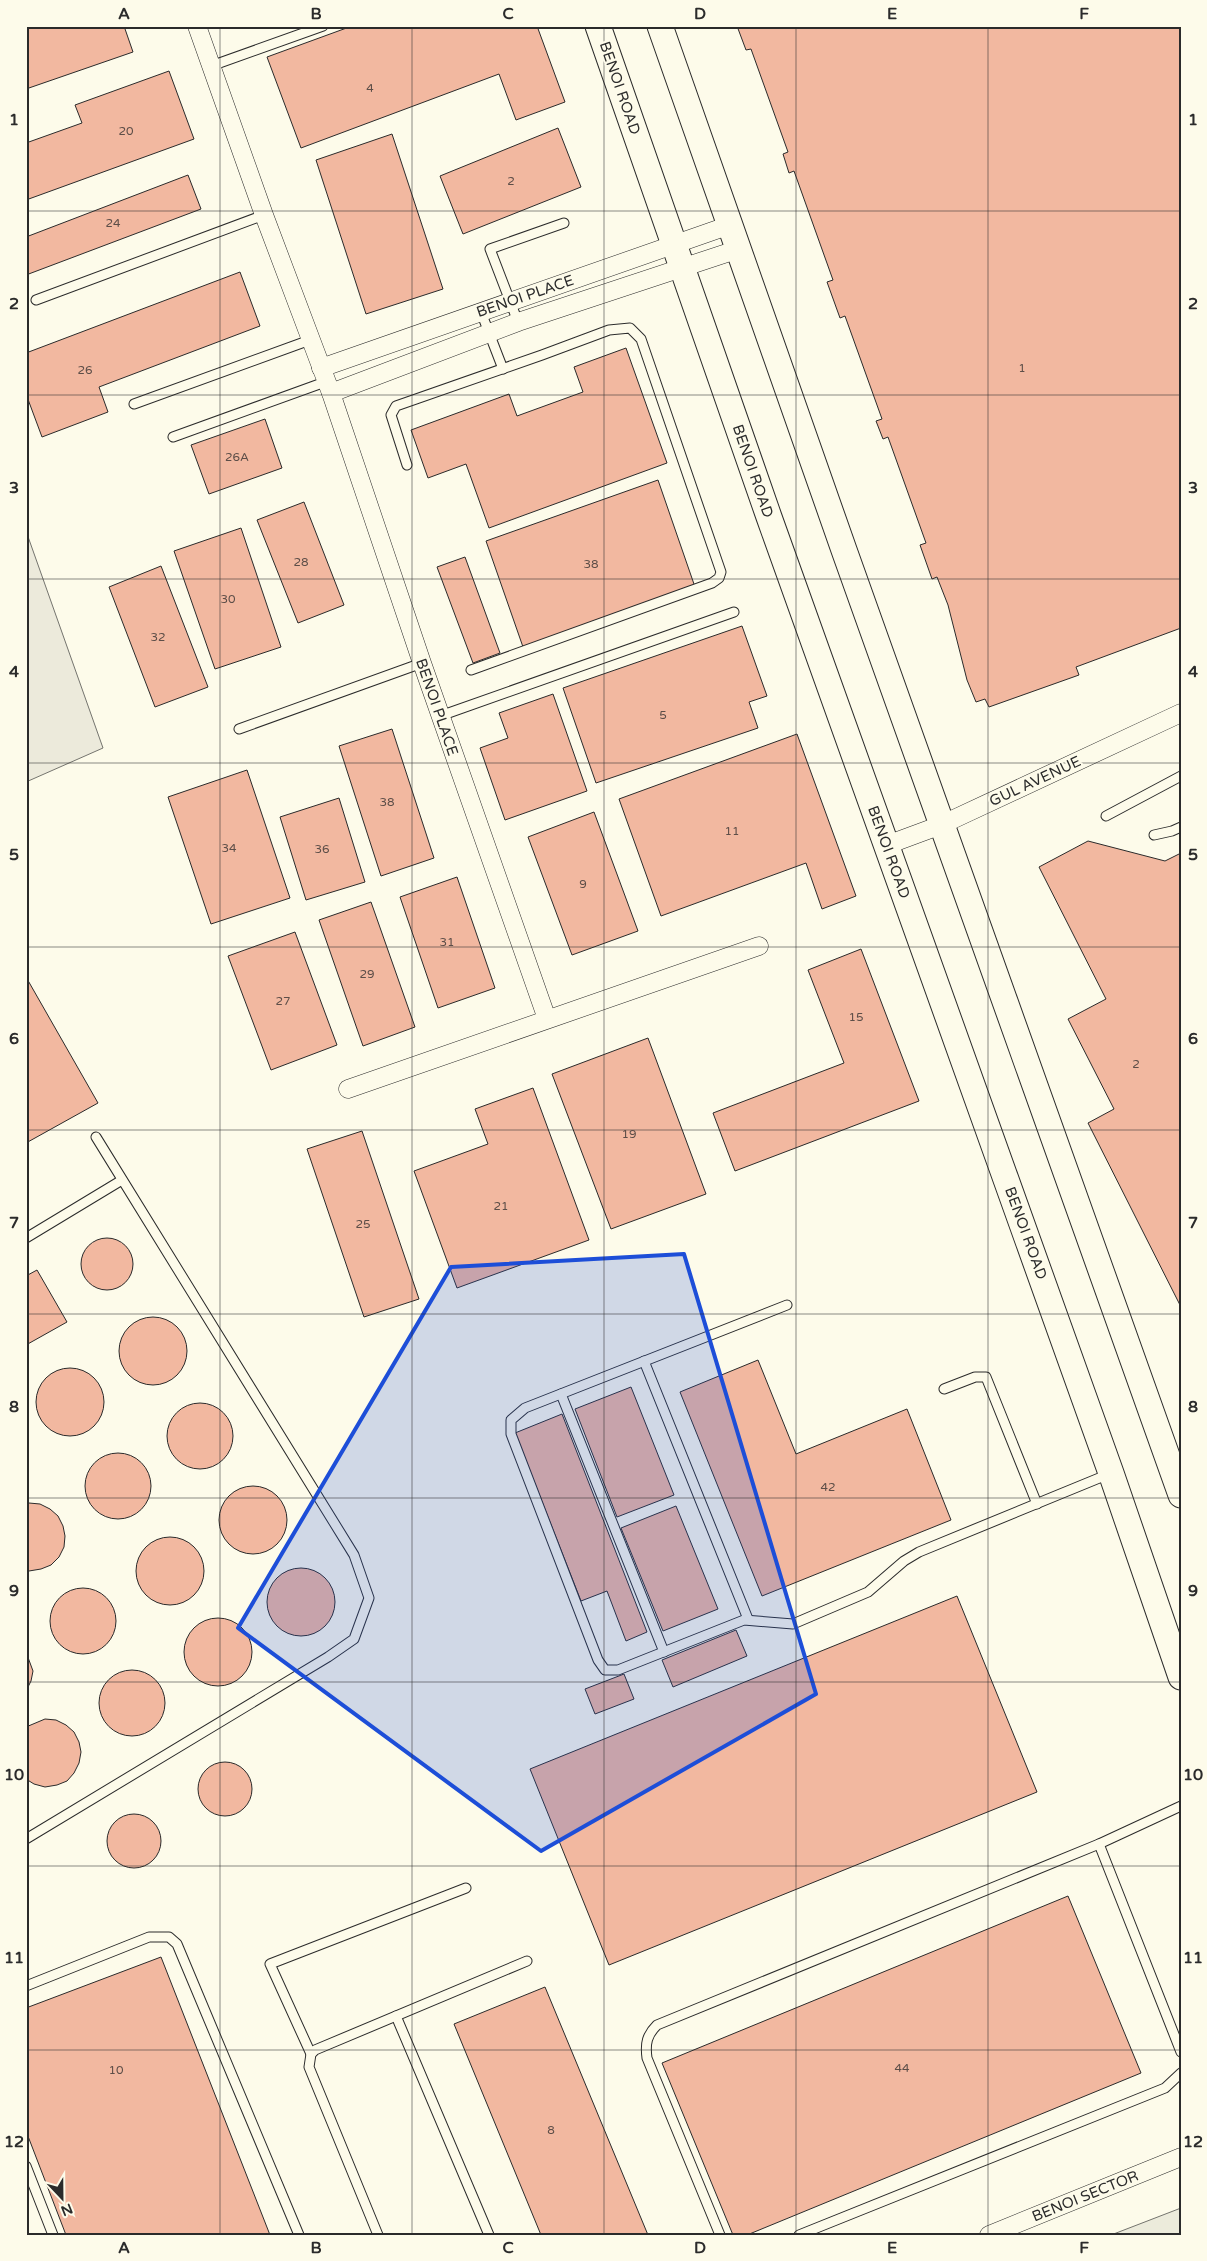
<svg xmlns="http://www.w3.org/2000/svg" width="1207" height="2261" viewBox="0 0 1207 2261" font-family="'Varela Round',sans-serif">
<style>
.green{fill:#ecebdb;stroke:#74746e}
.parking{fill:#eceadb;stroke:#74746e}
.building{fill:#f2b8a0;stroke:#2b2b2b}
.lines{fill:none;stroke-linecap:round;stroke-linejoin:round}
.lane-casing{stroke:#2b2b2b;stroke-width:11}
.street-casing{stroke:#2b2b2b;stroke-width:19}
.secondary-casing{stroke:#2b2b2b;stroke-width:27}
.lane{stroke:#fdfbea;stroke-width:9}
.street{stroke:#fdfbea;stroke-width:18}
.secondary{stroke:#fdfbea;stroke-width:25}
.marked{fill:#1d4ed8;fill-opacity:0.2;stroke:#1d4ed8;stroke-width:4;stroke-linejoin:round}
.grid{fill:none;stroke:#2b2b2b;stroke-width:1;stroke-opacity:0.55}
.labels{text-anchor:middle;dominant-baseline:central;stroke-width:4;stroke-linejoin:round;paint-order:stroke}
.number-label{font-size:12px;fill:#5d4e48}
.street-label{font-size:15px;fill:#2b2b2b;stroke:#fdfbea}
.neatline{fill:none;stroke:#2b2b2b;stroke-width:2}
.grid-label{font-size:16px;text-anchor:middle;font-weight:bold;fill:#2b2b2b}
</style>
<rect width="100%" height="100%" fill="#fdfbea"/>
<path class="green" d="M1181,2208V2235H1111Z"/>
<path class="parking" d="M26,531L103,748L26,782Z"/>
<g class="building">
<path d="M32,26H124L133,52L26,89V28Z"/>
<path d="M352,26H537L565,102L516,120L499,74L301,148L267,57Z"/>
<path d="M737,26H1181V628L1076,667L1079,675L989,707L985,699L976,702L967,680L948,605L937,577L932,579L920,545L926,543L888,437L883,439L876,421L882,419L845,316L840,318L827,282L833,280L794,171L789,173L783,154L788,152L751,49L746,50Z"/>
<path d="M169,71L194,139L26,200V143L82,123L75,105Z"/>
<path d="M558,128L581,187L463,234L440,176Z"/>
<path d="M392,134L443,289L366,314L316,160Z"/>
<path d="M188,175L201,209L26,275V237Z"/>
<path d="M240,272L260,326L99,387L108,412L42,437L26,394V353Z"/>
<path d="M626,348L667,463L489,528L466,464L428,478L411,430L509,394L517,416L583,392L574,367Z"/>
<path d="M265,419L282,468L209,494L191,445Z"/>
<path d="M658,480L695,587L523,647L486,541Z"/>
<path d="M304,502L344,605L298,623L257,520Z"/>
<path d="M241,528L281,647L215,669L174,551Z"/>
<path d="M465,557L500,653L473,663L437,567Z"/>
<path d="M161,566L208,687L155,707L109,587Z"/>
<path d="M742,626L767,696L749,702L758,728L596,783L563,688Z"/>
<path d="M553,694L587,791L505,820L480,748L508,738L499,713Z"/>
<path d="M392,729L434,858L381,876L339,746Z"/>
<path d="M797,734L856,896L822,909L806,863L661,916L619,799Z"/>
<path d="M247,770L290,898L211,924L168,797Z"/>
<path d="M339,798L365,882L306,900L280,817Z"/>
<path d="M594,812L638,931L572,955L528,837Z"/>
<path d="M1088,841L1165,861L1181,853V1307L1088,1123L1114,1109L1068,1019L1106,999L1039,867Z"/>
<path d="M457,877L495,988L438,1008L400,897Z"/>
<path d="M371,902L415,1027L363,1046L319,920Z"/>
<path d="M295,932L337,1045L271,1070L228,956Z"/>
<path d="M861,949L919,1101L735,1171L713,1113L844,1063L808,970Z"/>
<path d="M26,977L98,1103L26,1143Z"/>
<path d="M648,1038L706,1194L611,1229L552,1074Z"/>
<path d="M533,1088L589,1240L457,1288L414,1171L488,1144L475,1109Z"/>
<path d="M362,1131L419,1299L364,1317L307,1149Z"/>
<circle cx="107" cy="1264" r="26"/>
<path d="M37,1270L67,1322L26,1345V1276Z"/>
<circle cx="153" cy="1351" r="34"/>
<path d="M758,1360L796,1454L907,1409L951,1520L762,1596L680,1392Z"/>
<circle cx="70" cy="1402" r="34"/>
<path d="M631,1387L674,1495L617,1517L575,1409Z"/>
<circle cx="200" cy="1436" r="33"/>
<path d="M562,1414L647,1632L626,1641L607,1591L581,1601L515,1433Z"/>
<circle cx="118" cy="1486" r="33"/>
<circle cx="253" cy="1520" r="34"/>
<path d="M29,1503L40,1504L50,1509L58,1516L63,1526L65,1536L64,1547L59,1557L51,1565L41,1569L29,1571L26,1570V1504Z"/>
<path d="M676,1506L718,1609L663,1631L621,1528Z"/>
<circle cx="170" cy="1571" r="34"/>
<circle cx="301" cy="1602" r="34"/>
<circle cx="83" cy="1621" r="33"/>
<path d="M957,1596L1037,1792L609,1965L530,1769Z"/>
<circle cx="218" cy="1652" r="34"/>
<path d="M736,1630L747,1656L673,1687L662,1660Z"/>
<path d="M26,1652L33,1671L31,1681L26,1691Z"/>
<circle cx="132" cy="1703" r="33"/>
<path d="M624,1674L634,1699L595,1714L585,1689Z"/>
<path d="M45,1719L56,1720L66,1725L74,1732L79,1742L81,1752L79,1763L74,1773L67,1781L57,1785L45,1787L34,1784L26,1779V1727Z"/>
<circle cx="225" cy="1789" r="27"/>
<circle cx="134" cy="1841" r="27"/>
<path d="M1068,1896L1141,2073L747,2235H733L662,2063Z"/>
<path d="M161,1957L270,2235H66L26,2131V2008Z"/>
<path d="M545,1987L648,2235H541L454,2024Z"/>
</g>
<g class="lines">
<defs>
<g id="lane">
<path d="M211,66L323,26"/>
<path d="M36,300L264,215"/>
<path d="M481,312L503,369"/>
<path d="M518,322L490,249L564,223"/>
<path d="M134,404L310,340"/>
<path d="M173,437L325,382"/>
<path d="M407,465L391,415L396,406L542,355L609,330L630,328L641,339L721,572L719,578L712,583L471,670"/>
<path d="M440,716L734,612"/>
<path d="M239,729L422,663"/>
<path d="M1106,816L1181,776"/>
<path d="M1154,835L1172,831L1181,827"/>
<path d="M26,1238L122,1180"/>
<path d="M787,1305L525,1408L511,1420V1434L598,1660L605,1670H618L744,1620L793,1624L868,1592L904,1561L919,1552L1109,1474"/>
<path d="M644,1361L748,1619"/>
<path d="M944,1389L975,1377H986L1037,1504"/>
<path d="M561,1394L664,1652"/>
<path d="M26,1839L328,1657L354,1639L369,1598L354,1555L96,1137"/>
<path d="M1099,1844L1181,2052"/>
<path d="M26,1986L149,1937H169L177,1944L299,2235"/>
<path d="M396,2016L489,2235"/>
<path d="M311,2054L270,1964L466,1888"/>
<path d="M26,2166L53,2235"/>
<path d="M378,2235L309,2067L311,2054L315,2050L527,1961"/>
<path d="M720,2235L647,2058C645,2043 647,2035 657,2025L1099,1844L1181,1806"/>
<path d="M799,2235L1165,2088L1181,2073"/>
</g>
<g id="street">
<path d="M197,26L264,215L331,393L422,663L547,1019"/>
<path d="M321,368L730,225"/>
<path d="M331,393L518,322L739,249"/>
<path d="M887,845L941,825L1181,713"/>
<path d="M348,1089L759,946"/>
<path d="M989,2235L1181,2157"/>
</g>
<g id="secondary">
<path d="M598,26L769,517L1111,1473L1181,1677"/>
<path d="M660,26L844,550L1181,1495"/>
</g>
</defs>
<use href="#lane" class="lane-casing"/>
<use href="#street" class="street-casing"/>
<use href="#secondary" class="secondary-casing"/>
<use href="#lane" class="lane"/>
<use href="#street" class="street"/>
<use href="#secondary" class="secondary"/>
</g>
<path class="marked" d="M684,1254L816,1694L541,1851L238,1628L451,1267Z"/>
<path class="grid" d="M220,26V2235M412,26V2235M604,26V2235M796,26V2235M988,26V2235M26,211H1181M26,395H1181M26,579H1181M26,763H1181M26,947H1181M26,1130H1181M26,1314H1181M26,1498H1181M26,1682H1181M26,1866H1181M26,2050H1181"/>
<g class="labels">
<g class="number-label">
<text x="370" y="88">4</text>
<text x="126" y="131">20</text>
<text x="511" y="181">2</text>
<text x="113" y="223">24</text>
<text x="1022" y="368">1</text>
<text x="85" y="370">26</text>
<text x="237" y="457">26A</text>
<text x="301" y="562">28</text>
<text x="591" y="564">38</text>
<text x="228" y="599">30</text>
<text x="158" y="637">32</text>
<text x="663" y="715">5</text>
<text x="387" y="802">38</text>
<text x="732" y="831">11</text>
<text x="229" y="848">34</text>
<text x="322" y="849">36</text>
<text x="583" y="884">9</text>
<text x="447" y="942">31</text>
<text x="367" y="974">29</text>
<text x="283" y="1001">27</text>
<text x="856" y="1017">15</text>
<text x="1136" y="1064">2</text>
<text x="629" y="1134">19</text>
<text x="501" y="1206">21</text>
<text x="363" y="1224">25</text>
<text x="828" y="1487">42</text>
<text x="902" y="2068">44</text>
<text x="116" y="2070">10</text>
<text x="551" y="2130">8</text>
</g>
<g class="street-label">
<text transform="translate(620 88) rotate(71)">BENOI ROAD</text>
<text transform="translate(525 296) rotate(-19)">BENOI PLACE</text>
<text transform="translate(753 471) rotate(71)">BENOI ROAD</text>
<text transform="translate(437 707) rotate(71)">BENOI PLACE</text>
<text transform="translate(1035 781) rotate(-25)">GUL AVENUE</text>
<text transform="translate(889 852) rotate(70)">BENOI ROAD</text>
<text transform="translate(1026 1233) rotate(70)">BENOI ROAD</text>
<text transform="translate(1085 2196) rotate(-22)">BENOI SECTOR</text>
</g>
</g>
<rect width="1207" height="2261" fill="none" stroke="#fdfbea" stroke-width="55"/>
<g transform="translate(62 2198) rotate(158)" stroke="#fdfbea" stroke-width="4" paint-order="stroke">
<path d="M0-4L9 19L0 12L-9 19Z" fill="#2b2b2b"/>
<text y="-8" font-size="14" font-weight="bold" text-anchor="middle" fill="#2b2b2b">N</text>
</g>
<rect x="28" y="28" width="1152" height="2206" class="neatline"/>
<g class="grid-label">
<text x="124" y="19">A</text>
<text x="316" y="19">B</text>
<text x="508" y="19">C</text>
<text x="700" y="19">D</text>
<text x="892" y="19">E</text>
<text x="1084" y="19">F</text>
<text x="14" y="125">1</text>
<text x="1193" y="125">1</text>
<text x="14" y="309">2</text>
<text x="1193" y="309">2</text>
<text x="14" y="493">3</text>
<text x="1193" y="493">3</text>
<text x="14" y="677">4</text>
<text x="1193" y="677">4</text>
<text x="14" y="860">5</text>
<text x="1193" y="860">5</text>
<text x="14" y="1044">6</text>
<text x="1193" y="1044">6</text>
<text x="14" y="1228">7</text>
<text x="1193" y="1228">7</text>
<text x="14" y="1412">8</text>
<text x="1193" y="1412">8</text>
<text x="14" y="1596">9</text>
<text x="1193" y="1596">9</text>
<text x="14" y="1780">10</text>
<text x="1193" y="1780">10</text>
<text x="14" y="1963">11</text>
<text x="1193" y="1963">11</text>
<text x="14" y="2147">12</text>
<text x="1193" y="2147">12</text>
<text x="124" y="2253">A</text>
<text x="316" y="2253">B</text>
<text x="508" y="2253">C</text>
<text x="700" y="2253">D</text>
<text x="892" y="2253">E</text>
<text x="1084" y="2253">F</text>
</g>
</svg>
